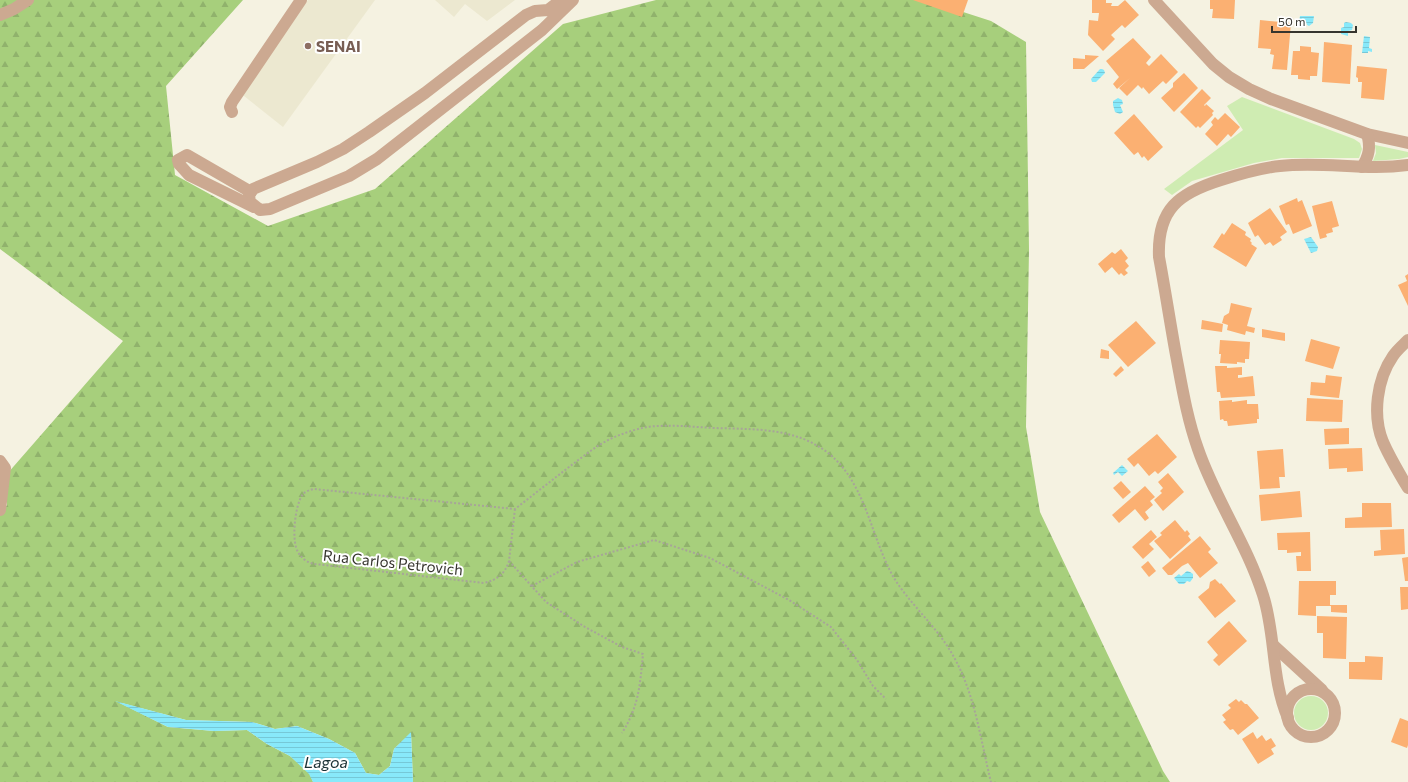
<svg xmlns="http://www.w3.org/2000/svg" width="1408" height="782" viewBox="0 0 1408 782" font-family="Commissioner,sans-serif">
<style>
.built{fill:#ece8d0}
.green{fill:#cfecb2}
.forest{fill:url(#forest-firs)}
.water{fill:url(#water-rules)}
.building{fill:#fbb072}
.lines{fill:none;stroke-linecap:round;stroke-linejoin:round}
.path{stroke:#a7a598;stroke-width:2;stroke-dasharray:2 2;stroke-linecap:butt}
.minor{stroke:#cca991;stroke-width:12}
.education-dot{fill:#8d6e63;stroke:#fff;stroke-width:1.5}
.labels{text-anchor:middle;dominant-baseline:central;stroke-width:4;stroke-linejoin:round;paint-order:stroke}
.education-label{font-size:15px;font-weight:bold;fill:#785e54;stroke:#fff;text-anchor:start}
.street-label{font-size:15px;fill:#36352e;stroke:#fff}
.water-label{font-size:16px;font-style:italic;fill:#1b3135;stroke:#fff}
</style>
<defs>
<pattern id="forest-firs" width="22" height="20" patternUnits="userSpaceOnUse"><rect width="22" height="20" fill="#a7cf7c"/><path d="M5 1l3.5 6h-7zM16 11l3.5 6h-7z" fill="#90b26c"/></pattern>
<pattern id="water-rules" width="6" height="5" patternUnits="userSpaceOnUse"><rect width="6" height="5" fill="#88e9fa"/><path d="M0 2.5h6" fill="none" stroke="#76c8d7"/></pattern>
</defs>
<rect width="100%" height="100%" fill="#f5f2e1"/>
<g class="built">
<path d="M308,0H375L283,127L239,92Z"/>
<path d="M435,0H515L487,21L465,4L454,17Z"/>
</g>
<g class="green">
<path d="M1242,97L1354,139L1360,143L1362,149L1359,158H1282L1254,163L1192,181L1172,195L1164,189L1243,130L1227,106Z"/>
<path d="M1375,145L1408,152V157L1399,159L1373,161L1376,153Z"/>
<circle cx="1311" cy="713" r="17"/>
</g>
<path class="forest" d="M0,0H243L166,86L175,175L268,226L375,189L563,24L656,0H926L991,21L1026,42L1029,250L1026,427L1040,512L1163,771L1170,782H413L411,733L394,749L390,766L379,775L366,773L355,753L329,739L297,726L275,729L252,722L186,720L118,702L168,727L214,731L247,730L267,744L290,756L310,774L313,782H0V516L7,505V474L123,341L0,249Z"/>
<g class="water">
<path d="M1300,16H1314L1313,23L1309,26L1307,25L1306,22H1299Z"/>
<path d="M1346,22L1351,23L1353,25L1352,30L1348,31V36L1341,34V28L1344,27V23Z"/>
<path d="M1364,36L1370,37L1369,48L1372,49V52L1368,51V53H1362Z"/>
<path d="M1100,69H1102L1104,70L1105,73L1096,82H1092L1091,79Z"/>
<path d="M1118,98L1122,100L1123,104L1120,105L1123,112L1120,114L1115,112L1113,105V101Z"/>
<path d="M1311,237L1318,247L1317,251L1311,253L1304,239Z"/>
<path d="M1122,465L1128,471L1122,476L1118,472L1114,475L1113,473Z"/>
<path d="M1187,571L1190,572L1193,574V578L1190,582L1187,581L1184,584H1179L1174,578L1179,574L1181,576Z"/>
<path d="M115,701L186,720L252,722L275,729L297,726L329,739L355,753L366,773L379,775L390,766L394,749L411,732L413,782H313L309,774L290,756L267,744L247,730L214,731L168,727Z"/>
</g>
<g class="building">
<path d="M913,0H968L962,17Z"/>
<path d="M1092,0H1106V3H1112L1111,6H1118L1125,0L1139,15L1125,28L1122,25L1111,35L1115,39L1103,51L1088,35L1089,20L1098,21L1099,13H1092Z"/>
<path d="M1210,0H1235L1234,19L1212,18L1213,9H1210Z"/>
<path d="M1260,20L1291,23L1287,70L1272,69L1274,55L1270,54L1271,49L1258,48Z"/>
<path d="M1133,38L1151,57L1146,63L1149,66L1161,54L1178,72L1166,84L1163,81L1149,94L1143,87L1142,89L1138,85L1127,96L1119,88L1130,78L1117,89L1113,84L1119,77L1106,61Z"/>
<path d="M1324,42L1352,45L1350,84L1322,82Z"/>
<path d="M1300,46L1311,47V52L1319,53L1317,76H1310V80L1298,79V75H1291L1293,51H1300Z"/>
<path d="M1085,55L1099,56L1084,69H1073V58L1085,59Z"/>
<path d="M1357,66L1387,69L1384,100L1361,98L1362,82H1358V78L1356,77Z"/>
<path d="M1184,73L1198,88L1174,112L1161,98L1173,87V83Z"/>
<path d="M1202,89L1211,98L1204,105L1205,106L1206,104L1214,111L1212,113L1213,115L1200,128L1198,126L1196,128L1180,112Z"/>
<path d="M1225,113L1240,127L1231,137L1228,134L1217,146L1205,134L1213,125L1211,122L1215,117L1218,120Z"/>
<path d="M1134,114L1163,147L1148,161L1144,156L1142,158L1138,152L1134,155L1114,133Z"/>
<path d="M1297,198L1298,202L1302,200L1312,226L1293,234L1289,224L1286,225L1279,206Z"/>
<path d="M1332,201L1339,226L1332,228L1333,232L1326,234L1327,237L1320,239L1312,206Z"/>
<path d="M1270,208L1287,232L1280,237L1282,240L1273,246L1270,242L1265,245L1258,235L1255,237L1248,223Z"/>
<path d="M1232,223L1246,232L1245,235L1251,239L1250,241L1252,243L1251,244L1257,248L1246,267L1213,247L1222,233L1224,235Z"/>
<path d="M1121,249L1128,258L1125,261L1129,266L1125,270L1128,273L1124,276L1121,273L1119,275L1112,267L1105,273L1098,264L1112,252L1115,254Z"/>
<path d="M1408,274V306L1398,285L1407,281L1405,276Z"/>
<path d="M1231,303L1252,308L1247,326L1255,328L1254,333L1246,331L1245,335L1227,330L1228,325L1222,323L1224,316L1229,313Z"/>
<path d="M1202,320L1223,324L1222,332L1201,329Z"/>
<path d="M1136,321L1156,343L1128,367L1108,345Z"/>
<path d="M1262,329L1285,333V341L1262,337Z"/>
<path d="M1311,339L1340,347L1333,369L1305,361Z"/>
<path d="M1220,340L1250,342L1249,359H1245V363L1237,362V364L1220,363L1221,354H1219Z"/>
<path d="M1101,349L1109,351V359L1100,358Z"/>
<path d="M1121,366L1124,370L1116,377L1113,374Z"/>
<path d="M1215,366H1227V368L1242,367V375H1238V378L1253,376L1255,396L1221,398L1220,392H1217Z"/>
<path d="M1326,375L1342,377L1339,398L1310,395L1311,382L1325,383Z"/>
<path d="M1307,398L1343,400L1342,422L1306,421Z"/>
<path d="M1232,400V402L1247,400V404H1258L1259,419H1257V423L1228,426L1227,421H1224L1223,419L1220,420L1219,401Z"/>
<path d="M1349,428V444L1325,445L1324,429Z"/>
<path d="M1157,434L1177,457L1158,474L1155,471L1149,476L1138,463L1134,467L1127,459Z"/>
<path d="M1362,448L1363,471L1347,472V468L1329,469L1328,449Z"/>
<path d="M1283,449L1285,477H1279L1280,488L1260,489L1257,451Z"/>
<path d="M1168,473L1184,492L1163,511L1154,500L1162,493L1160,491L1163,488L1158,482Z"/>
<path d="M1121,481L1131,492L1123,499L1113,488Z"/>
<path d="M1145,486L1155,497L1150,501L1153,505L1145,512L1149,518L1145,521L1135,509L1119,523L1112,515Z"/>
<path d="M1300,491L1302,517L1261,521L1259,495Z"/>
<path d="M1362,503H1391L1392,527L1345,528V518L1362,517Z"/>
<path d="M1175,520L1185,532L1187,530L1190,534L1188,536L1191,540L1170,559L1154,541L1162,535L1160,533Z"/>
<path d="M1404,529L1405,554L1374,556V551L1381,550L1380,530Z"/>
<path d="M1151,530L1157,537L1149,544L1154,549L1143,559L1132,547Z"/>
<path d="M1310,532L1311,571H1297L1296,556H1301V552L1287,553V550H1278L1277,533Z"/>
<path d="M1200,536L1211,549L1208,552L1218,563L1200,578L1188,563L1182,566L1172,575H1168L1162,568Z"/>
<path d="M1408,557V581H1405L1402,558Z"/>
<path d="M1148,561L1156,571L1149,577L1141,567Z"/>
<path d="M1215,579L1220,584L1221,583L1236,601L1215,618L1198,597L1209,588L1210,582Z"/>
<path d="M1299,581H1336V595H1330V605H1347V613L1331,612V606H1316V616L1298,615Z"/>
<path d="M1400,587H1408V609L1401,610Z"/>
<path d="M1317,616L1347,617L1346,659L1323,658V633H1317Z"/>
<path d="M1229,621L1247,641L1219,666L1213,660L1218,655L1207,642Z"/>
<path d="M1365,656L1383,657L1382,680L1349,679V662H1365Z"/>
<path d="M1236,699L1239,702L1241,700L1245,704H1247L1259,718L1238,735L1233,729L1230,730L1223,722L1226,720L1222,715L1231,708L1228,705Z"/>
<path d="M1400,718L1408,721V745L1407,748L1391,742Z"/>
<path d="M1253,732L1257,739L1262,735L1266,741L1271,738L1276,746L1271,749L1274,754L1258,764L1242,739Z"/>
</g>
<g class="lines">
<g class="path">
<path d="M515,509L509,561C505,574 497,580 484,583L315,564C308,563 302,559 298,552C291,541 295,504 303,494C306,491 310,490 314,489L515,509C533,495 551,481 569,467C584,456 599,443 617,436C630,431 645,426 659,426C677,425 695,427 713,428C742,429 771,428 798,437C811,441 826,450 835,459C867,490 872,540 894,578C910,604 935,625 951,652C975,692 980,738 991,782"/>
<path d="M509,561L546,602L585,627L622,647L643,654C640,685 639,706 622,733"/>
<path d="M532,586L577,562L654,540L710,558L789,600L831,627L857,660L873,686L886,699"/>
</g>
<g class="minor">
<path d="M561,0L548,10L535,11L526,15L425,93L369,132L343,149L317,162L253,189L249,195L250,202L260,210L270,209L349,176L377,159L542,30L573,0"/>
<path d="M1154,0L1213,64L1229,77L1249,89L1271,99L1367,134L1408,143"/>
<path d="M0,15L14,9L28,0"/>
<path d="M232,112L230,107L232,102L301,0"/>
<path d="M1362,167C1369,156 1371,147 1367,134"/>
<path d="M251,192L187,155L178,160L179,164L189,175L254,207"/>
<path d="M1408,340C1403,345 1397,350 1393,356C1377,379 1372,415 1383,442C1390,458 1399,473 1408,488"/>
<path d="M0,461L5,468L0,510"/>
<path d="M1273,645L1322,690"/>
<circle cx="1311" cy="713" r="24"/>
<path d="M1288,718C1271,679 1276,635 1263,595C1247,544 1215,499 1198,449C1187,418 1182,387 1176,355C1170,322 1165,289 1159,257C1157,209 1179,193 1221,180C1240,174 1260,168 1280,166C1323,161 1365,171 1408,165"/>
</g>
</g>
<circle class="education-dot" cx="308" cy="46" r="4"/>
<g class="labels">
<g class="education-label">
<text x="316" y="46">SENAI</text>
</g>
<g class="street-label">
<text transform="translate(393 562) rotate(6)">Rua Carlos Petrovich</text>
</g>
<g class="water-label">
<text x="326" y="761">Lagoa</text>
</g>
</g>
<path d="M1272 26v6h84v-6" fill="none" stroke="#36352e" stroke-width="2"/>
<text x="1278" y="26" font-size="12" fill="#36352e" stroke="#ffffff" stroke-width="3" paint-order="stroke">50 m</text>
</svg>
